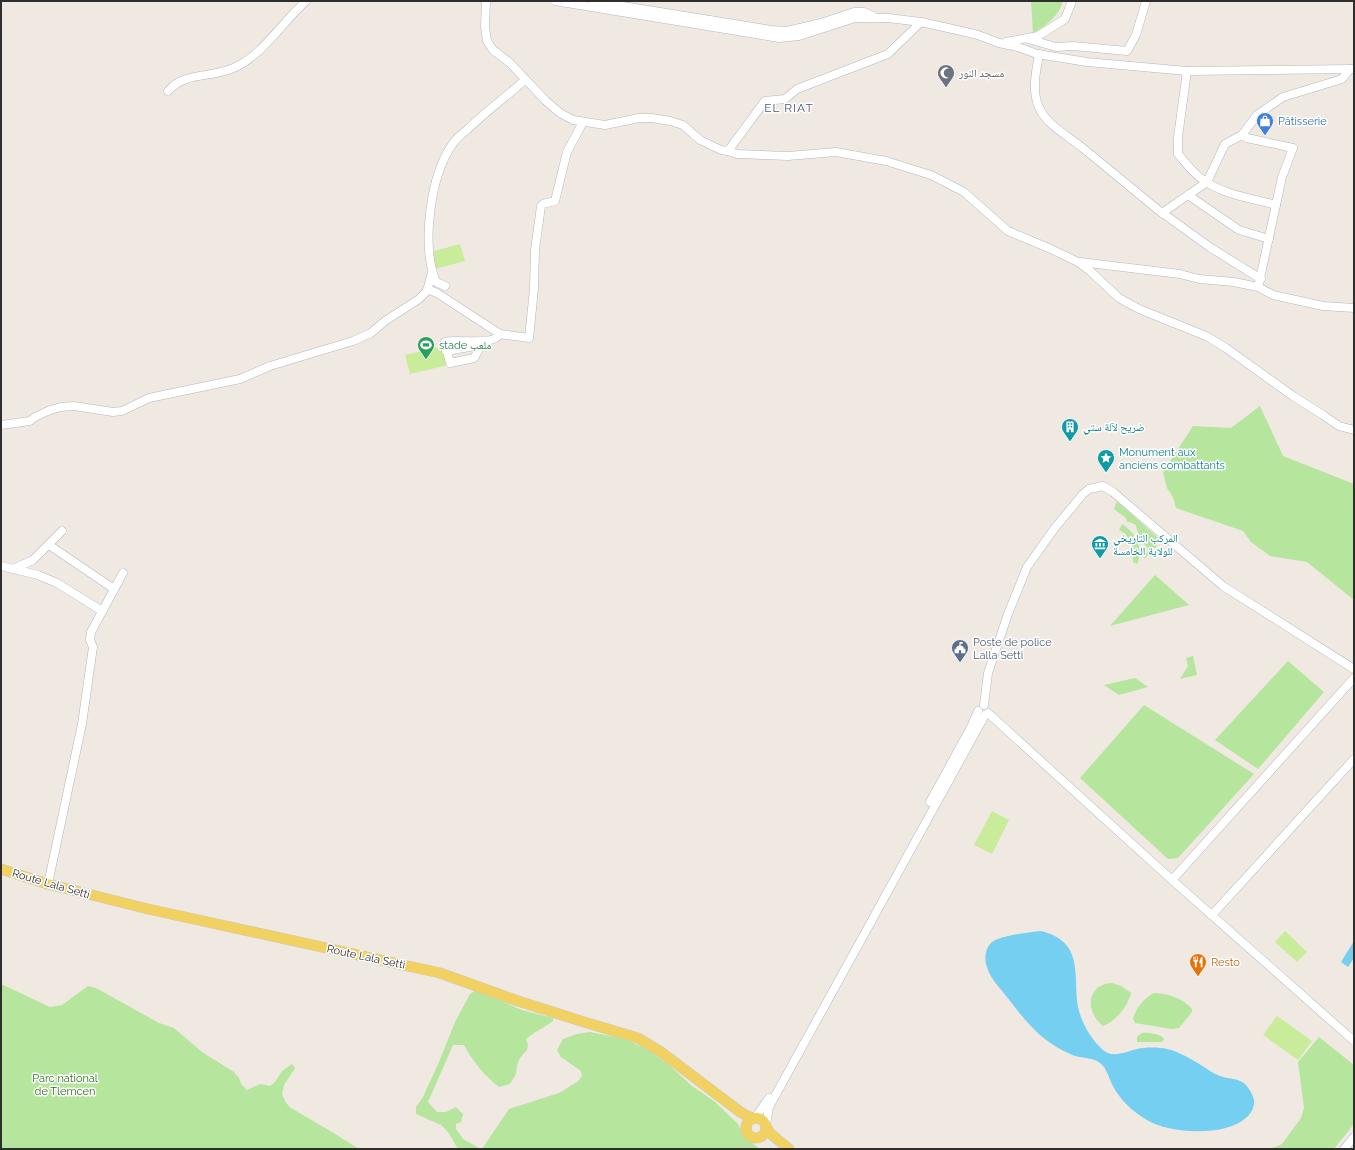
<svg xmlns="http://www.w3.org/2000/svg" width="1355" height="1150" viewBox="0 0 1355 1150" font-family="Raleway,'Noto Naskh Arabic',sans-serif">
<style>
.green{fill:#b6e59e}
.pitch{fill:#c9ec9a}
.water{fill:#75cff0}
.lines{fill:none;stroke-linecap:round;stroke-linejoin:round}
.minor-casing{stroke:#b4b7c1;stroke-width:9}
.major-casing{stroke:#c9c9c9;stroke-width:11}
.minor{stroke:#fff;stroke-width:8}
.major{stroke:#f2d163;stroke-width:10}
.labels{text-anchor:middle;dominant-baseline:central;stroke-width:3;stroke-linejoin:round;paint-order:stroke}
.worship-label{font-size:11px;fill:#5b616d;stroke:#fff;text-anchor:start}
.shop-label{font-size:11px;fill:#366cbe;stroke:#fff;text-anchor:start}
.leisure-label{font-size:11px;fill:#27864d;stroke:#fff;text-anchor:start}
.culture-label{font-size:11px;fill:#0d838f;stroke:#fff;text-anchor:start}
.service-label{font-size:11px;fill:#4e5e75;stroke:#fff;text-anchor:start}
.street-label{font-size:11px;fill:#2e2e2e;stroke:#fff}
.food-label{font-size:11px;fill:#c56008;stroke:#fff;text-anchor:start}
.park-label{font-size:11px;fill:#2c6e1b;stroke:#fff}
.neighbourhood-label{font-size:12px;letter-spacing:1px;fill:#4d5680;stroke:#fff}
</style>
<rect width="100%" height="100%" fill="#efe9e1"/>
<g class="green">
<path d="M1031,1H1063C1058,17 1047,25 1033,33Z"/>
<path d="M1260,406L1283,456L1354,484V600L1307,562L1270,556L1251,542L1243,531L1176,508L1173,497L1167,488L1163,472L1193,426L1231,428Z"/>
<path d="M1117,501L1158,538L1155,543L1157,546L1144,559V555L1148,551L1147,547C1142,542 1137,532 1136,525L1130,522H1127L1126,518L1114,509Z"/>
<path d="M1122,524C1135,532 1145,549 1137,564L1133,562C1134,548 1132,537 1119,530Z"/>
<path d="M1155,575L1189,605L1110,626Z"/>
<path d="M1193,656L1197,675L1180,679L1188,666L1186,658Z"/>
<path d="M1288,661L1324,692L1258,769L1215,740Z"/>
<path d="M1135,678L1148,687L1119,695L1104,685Z"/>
<path d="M1144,705L1254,774L1178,858L1168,859L1080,778Z"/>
<path d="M1112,983L1121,986L1131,993C1128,1006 1116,1021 1103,1026C1085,1012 1086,984 1112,983Z"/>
<path d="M1,984L50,1007L62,1005L88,986L96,988L159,1023L174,1028L202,1052L234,1072L239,1078L241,1084L247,1090L260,1084L270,1086L275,1082L282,1071L292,1064L295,1068L284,1085L282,1094L286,1103L291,1108L332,1132L359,1149H1Z"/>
<path d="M476,990L522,1010L553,1018V1021C544,1028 534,1032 526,1039L528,1045L527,1050L520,1058L517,1065L516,1074L510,1084L499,1087C484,1075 473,1062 464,1045H453L428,1102L437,1112H446L456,1107L463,1114L461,1122L456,1124V1129L463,1139L481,1149H458L448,1132L441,1125L416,1114V1107L423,1097L439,1062L455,1022L470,994Z"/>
<path d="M1154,993C1167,993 1184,999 1192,1009V1012L1179,1028L1171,1029L1135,1023L1133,1019C1136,1008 1143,999 1154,993Z"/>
<path d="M590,1032L626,1039L648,1050L669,1065L692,1086L714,1101L738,1124L745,1138L760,1149H482L509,1109L559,1093L577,1082L582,1076L581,1071L561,1057L557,1050L563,1039L577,1034Z"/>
<path d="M1142,1033C1148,1032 1161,1034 1164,1039L1162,1042H1137V1037Z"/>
<path d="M1319,1037L1354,1065V1124L1334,1149H1270L1282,1144L1301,1118L1304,1108L1298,1062Z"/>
</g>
<g class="pitch">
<path d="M460,244L465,261L435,269L431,252Z"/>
<path d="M443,346L448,365L410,374L405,355Z"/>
<path d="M992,811L1009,820L992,854L974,845Z"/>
<path d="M1285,931L1307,952L1297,962L1275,942Z"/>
<path d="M1277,1016L1312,1041L1298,1060L1263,1035Z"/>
</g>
<g class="water">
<path d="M1041,931C1084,942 1073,973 1078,1007C1081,1021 1089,1036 1099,1046C1102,1050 1107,1053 1111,1054C1120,1055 1129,1051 1137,1049C1146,1047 1158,1047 1167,1049C1180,1052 1193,1060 1204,1067C1209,1070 1214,1074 1220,1076C1228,1079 1238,1078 1245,1084C1249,1088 1253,1095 1254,1100C1255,1107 1251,1113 1247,1117C1226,1137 1170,1134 1147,1120C1133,1112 1120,1100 1113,1086C1109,1079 1107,1068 1100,1063C1094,1058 1083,1058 1075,1056C1067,1053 1059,1049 1052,1044C1032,1031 1018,1011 1003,992C997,985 990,977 987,967C984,959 985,949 991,943C997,936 1031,932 1041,931Z"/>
<path d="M1354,941V958L1348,967L1341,962Z"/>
</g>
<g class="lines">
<defs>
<g id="minor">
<path d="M486,1L485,27L487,41L493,50L509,62L546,101L560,113L573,120L605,125L639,118H652L670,121L683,125L700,140L721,150L728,151L737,154L788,156L836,152L886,161L931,175L964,192L1008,231L1051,249L1078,262L1089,270L1119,298L1139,309L1206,336L1226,348L1293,396L1323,415L1339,426L1354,430"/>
<path d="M555,1L779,38L799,36L855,18H888L921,22L957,30L978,35L999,43L1018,47L1037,54L1087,62L1187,71L1354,69"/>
<path d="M592,1L716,21L771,30L787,31L821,23L854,12H864L873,16"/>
<path d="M1028,39L1056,47L1073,46L1127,51L1136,35L1146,1"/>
<path d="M1006,42L1038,36L1065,19L1072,1"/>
<path d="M1039,54C1036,71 1032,89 1038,105C1046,126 1068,135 1084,149C1110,170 1136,192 1162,213L1168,217L1211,248L1261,279"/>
<path d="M1187,71L1178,137V154C1185,162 1193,173 1202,179C1223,195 1251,198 1276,205L1259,283"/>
<path d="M168,91C184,72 209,78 231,69C261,58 282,22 306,1"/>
<path d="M1242,135L1247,138L1293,148L1282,177L1276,205"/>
<path d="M728,151L765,101L785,99L797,89L888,54L921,22"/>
<path d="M1188,195L1239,230L1269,239"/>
<path d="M1162,213L1207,182L1225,144L1242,135L1257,115L1283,97L1342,79L1350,69"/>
<path d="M1080,262L1180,274L1199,279L1234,282L1258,287L1273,295L1323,306L1354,308"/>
<path d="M445,286L436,282C421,245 430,174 454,142C458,136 465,132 470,127C488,110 507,96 525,80"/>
<path d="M427,289L437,293L500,334L529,338L534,289L535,250L541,206L543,204L555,201L567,152L583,122"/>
<path d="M484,341L474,358L450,363L445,342C459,338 492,347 500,334"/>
<path d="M446,351L481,345"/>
<path d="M1,425L30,421L35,417L50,410L61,407L74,406L113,412L122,411L149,398L240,379L270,366L353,341L371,333L385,321L419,299L427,291L432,273"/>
<path d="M49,545L114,589"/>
<path d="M1,566L38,575L57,583L102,611"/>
<path d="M13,569L33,560L62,531"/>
<path d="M984,705L988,673L1008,614L1027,567L1054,529L1083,494L1089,489L1103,486L1113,492L1223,586L1354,669"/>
<path d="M988,713L1172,880L1354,1041"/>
<path d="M930,802L971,727L978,711"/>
<path d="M1172,880L1354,678"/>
<path d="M48,884L82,724L93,647L90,640L91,632L123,573"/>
<path d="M1212,915L1354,759"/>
<path d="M755,1118L769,1098"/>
<path d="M766,1124L769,1107L985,715"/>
<path d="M1344,1149L1354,1137"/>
</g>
<g id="major">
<path d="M1,869L48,884L148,909L440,973L518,1001L584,1022L638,1038L661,1052L739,1111L747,1116L753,1118"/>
<circle cx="756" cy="1128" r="10"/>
<path d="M766,1127L771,1134L789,1149"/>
</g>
</defs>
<use href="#minor" class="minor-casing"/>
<use href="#major" class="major-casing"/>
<use href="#minor" class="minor"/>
<use href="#major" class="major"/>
</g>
<defs>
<symbol id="mosque-pin" viewBox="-11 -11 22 30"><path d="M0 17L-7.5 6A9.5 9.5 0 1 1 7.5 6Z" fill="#6b7280" stroke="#fff"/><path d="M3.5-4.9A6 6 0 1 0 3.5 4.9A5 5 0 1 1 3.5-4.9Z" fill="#fff"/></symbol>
<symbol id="shop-pin" viewBox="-11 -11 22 30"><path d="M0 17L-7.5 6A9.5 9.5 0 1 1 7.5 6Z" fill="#3f7fe0" stroke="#fff"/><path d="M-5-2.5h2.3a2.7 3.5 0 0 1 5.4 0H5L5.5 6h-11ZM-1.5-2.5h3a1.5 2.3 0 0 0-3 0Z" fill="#fff"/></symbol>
<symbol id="stadium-pin" viewBox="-11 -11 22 30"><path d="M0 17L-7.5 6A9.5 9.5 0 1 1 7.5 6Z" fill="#2e9e5b" stroke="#fff"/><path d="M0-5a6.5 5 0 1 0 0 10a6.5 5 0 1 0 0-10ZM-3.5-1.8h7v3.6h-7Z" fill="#fff"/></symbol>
<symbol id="building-pin" viewBox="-11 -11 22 30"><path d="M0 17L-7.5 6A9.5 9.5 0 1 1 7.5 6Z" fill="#0f9aa8" stroke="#fff"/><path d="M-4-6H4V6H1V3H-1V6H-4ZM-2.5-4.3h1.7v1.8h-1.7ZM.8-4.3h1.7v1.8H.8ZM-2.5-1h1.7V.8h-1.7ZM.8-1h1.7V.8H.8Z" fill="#fff"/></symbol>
<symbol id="sight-pin" viewBox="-11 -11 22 30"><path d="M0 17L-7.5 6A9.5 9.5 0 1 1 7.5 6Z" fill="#0f9aa8" stroke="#fff"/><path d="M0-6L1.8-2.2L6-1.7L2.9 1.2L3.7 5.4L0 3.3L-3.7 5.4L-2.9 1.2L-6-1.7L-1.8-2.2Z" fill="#fff"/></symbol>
<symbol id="museum-pin" viewBox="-11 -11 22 30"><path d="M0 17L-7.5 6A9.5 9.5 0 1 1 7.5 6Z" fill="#0f9aa8" stroke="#fff"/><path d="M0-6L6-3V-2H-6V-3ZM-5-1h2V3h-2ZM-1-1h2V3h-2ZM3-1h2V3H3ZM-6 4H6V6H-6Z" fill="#fff"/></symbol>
<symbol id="civic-pin" viewBox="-11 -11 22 30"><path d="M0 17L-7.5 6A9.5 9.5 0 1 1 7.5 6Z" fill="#5c6f8a" stroke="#fff"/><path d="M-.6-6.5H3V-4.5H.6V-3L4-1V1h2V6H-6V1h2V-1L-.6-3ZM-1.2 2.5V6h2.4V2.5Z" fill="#fff"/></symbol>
<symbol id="restaurant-pin" viewBox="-11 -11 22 30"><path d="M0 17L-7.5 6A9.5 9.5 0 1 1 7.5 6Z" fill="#e8710a" stroke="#fff"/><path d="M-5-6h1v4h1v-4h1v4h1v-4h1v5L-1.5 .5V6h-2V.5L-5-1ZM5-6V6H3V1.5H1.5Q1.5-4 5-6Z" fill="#fff"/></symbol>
</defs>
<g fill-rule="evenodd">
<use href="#mosque-pin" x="936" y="63" width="20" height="27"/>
<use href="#shop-pin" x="1255" y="111" width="20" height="27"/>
<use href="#stadium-pin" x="416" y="335" width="20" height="27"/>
<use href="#building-pin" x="1060" y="417" width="20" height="27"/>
<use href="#sight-pin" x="1096" y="448" width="20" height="27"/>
<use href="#museum-pin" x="1090" y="534" width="20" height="27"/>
<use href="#civic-pin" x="950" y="638" width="20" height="27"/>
<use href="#restaurant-pin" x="1188" y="952" width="20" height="27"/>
</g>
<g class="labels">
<g class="worship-label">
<text x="959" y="73">مسجد النور</text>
</g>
<g class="shop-label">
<text x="1278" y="121">Pâtisserie</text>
</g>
<g class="leisure-label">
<text x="439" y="345">stade ملعب</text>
</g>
<g class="culture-label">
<text x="1083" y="427">ضريح لآلة ستي</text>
<text x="1119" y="452">Monument aux<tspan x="1119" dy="13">anciens combattants</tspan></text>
<text x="1113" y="538">المركب التاريخي<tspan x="1113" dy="13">للولاية الخامسة</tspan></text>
</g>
<g class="service-label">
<text x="973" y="642">Poste de police<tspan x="973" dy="13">Lalla Setti</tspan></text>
</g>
<g class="street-label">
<text transform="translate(51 884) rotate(16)">Route Lala Setti</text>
<text transform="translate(366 957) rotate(12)">Route Lala Setti</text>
</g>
<g class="food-label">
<text x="1211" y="962">Resto</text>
</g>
<g class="park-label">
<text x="65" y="1078">Parc national<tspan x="65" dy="13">de Tlemcen</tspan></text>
</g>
<g class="neighbourhood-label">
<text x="789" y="108">EL RIAT</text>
</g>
</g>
<rect width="1355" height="1150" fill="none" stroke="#2e2e2e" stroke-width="4"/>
</svg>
